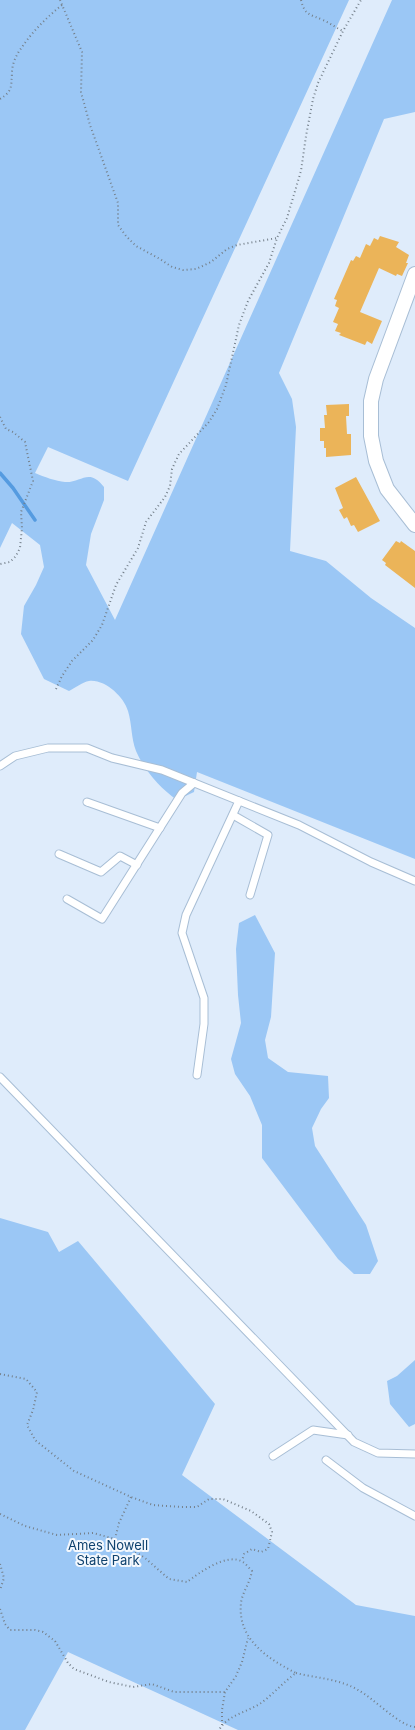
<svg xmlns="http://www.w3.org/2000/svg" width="415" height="1730" viewBox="0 0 415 1730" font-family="Inter,sans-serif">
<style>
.green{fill:#9bc7f5}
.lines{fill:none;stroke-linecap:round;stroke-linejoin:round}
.stream{stroke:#559be0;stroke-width:3.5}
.building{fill:#ebb459}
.service-casing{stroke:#a8bed5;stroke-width:9}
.minor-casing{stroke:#a8bed5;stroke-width:16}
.path{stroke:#75808b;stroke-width:2;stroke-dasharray:1 3;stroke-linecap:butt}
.service{stroke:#fff;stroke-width:7}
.minor{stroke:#fff;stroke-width:14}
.labels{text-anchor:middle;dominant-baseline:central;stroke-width:4;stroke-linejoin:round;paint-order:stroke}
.park-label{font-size:13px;fill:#0e416e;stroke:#f4f8fd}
</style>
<rect width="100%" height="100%" fill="#dfecfb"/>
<g class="green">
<path d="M0,0H349L128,481L48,447L35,473C44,477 56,481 65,482C81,483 89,467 104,487V500L91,534L86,565L115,620L392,0H415V112L384,119L279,373L292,399L296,427L290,551L326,561L371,598L415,628V859L197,772L194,792L177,800C160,788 144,770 136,751C131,738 132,724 128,711C124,697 105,679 89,681C83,682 75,688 69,691L44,679L21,634L24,606L36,585L44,567L40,545L12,523L0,548Z"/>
<path d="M255,915L275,953L271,1017L265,1040L268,1058L288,1072L328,1076L329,1098L321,1109L312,1128L315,1146L366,1225L378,1261L370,1274H354L338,1259L262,1158V1125L250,1096L235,1074L231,1059L241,1023L238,995L236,949L239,923Z"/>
<path d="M0,1218L48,1232L59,1252L78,1241L215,1404L182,1475L356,1605L415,1616V1730H238L68,1652L25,1730H0Z"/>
<path d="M415,1360V1424L409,1427L390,1404L387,1381L397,1376Z"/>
</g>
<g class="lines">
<path class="stream" d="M0,473L13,488L35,520"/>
</g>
<g class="building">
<path d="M380,236L399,242L396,247L409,255L406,263H408L402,276L397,274L396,276L379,268L360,312L382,321L372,344L367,341L365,345L339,335L341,333L335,331L338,324L333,322L339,308L335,306L337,300L334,299L351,260L353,261L356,256L360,258L366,244L370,246L374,238L378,240Z"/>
<path d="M349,404V416H346L347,434H351V455L326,457V448H324V441H320V428H325L324,415H327L326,405Z"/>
<path d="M356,477L380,521L358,532L354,525L351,526L347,517L344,519L339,510L343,508L335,488Z"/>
<path d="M396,541L400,543L401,541L415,551V588L385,565L386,563L382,560Z"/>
</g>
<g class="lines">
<defs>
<g id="service">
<path d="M0,766L15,756L48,748H87L112,758L162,770L299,825L371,862L415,881"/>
<path d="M87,802L160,828"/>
<path d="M233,815L268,835L250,895"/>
<path d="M59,854L101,872L120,856L137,865"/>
<path d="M67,899L102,919L182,793L194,783"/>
<path d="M197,1075L204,1024V998L182,933L186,915L239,801"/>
<path d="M0,1077L354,1442L378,1453L415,1454"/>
<path d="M273,1456L313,1430L348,1435"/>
<path d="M326,1460L363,1488L415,1516"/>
</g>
<path id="minor" d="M415,274L376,379L371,401V436L376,461L387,489L415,525"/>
</defs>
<use href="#service" class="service-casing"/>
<use href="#minor" class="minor-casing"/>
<g class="path">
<path d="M60,0L82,52L81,92L90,125L118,203V225L126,236L136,246L160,259L172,267L183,270L196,269L211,262L227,249L237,245L277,238"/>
<path d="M301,0C305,16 310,14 323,20C330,23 336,28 343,31"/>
<path d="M0,99C13,91 11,86 12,73C12,64 16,55 22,47C33,31 47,17 62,5"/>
<path d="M0,417L6,429L13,432L25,442L33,481L21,512L22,528L20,548L16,556L10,562L0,564"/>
<path d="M56,689L62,676L72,661L93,640L102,625L116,585L138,548L146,522L165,497L170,486L172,469L179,454L209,422L217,409L226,385L239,325L248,301L269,263L277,238L287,218L301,171L306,136L313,99L318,83L343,31L361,0"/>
<path d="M0,1374L26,1379L37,1392L33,1410L27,1425L35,1440L74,1471L131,1497L153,1505L181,1507H197L209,1499H223L251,1511L269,1524L272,1532L268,1549L261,1552L252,1549L244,1554L242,1561"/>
<path d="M0,1514L25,1526L57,1535L93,1533L115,1539L145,1558L169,1579L187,1582C199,1573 227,1552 243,1562C246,1564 249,1568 252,1571C250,1583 242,1593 241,1603C237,1639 268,1659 296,1673C285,1681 276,1691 265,1700C251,1712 229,1713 219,1730"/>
<path d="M115,1539L119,1523L131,1497"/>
<path d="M0,1564L4,1578L0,1590"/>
<path d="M0,1609L5,1624L10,1630H35L43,1632L55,1641L68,1663L74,1669L109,1682L133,1687L152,1684L174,1692H225"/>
<path d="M296,1673C316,1678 340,1679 358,1690C375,1699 398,1725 415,1727"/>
<path d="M222,1725V1710L225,1692L236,1676L242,1662L248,1638"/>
</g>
<use href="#service" class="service"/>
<use href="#minor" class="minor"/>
</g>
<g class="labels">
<g class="park-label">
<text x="108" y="1545">Ames Nowell<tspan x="108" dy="15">State Park</tspan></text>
</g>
</g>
</svg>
